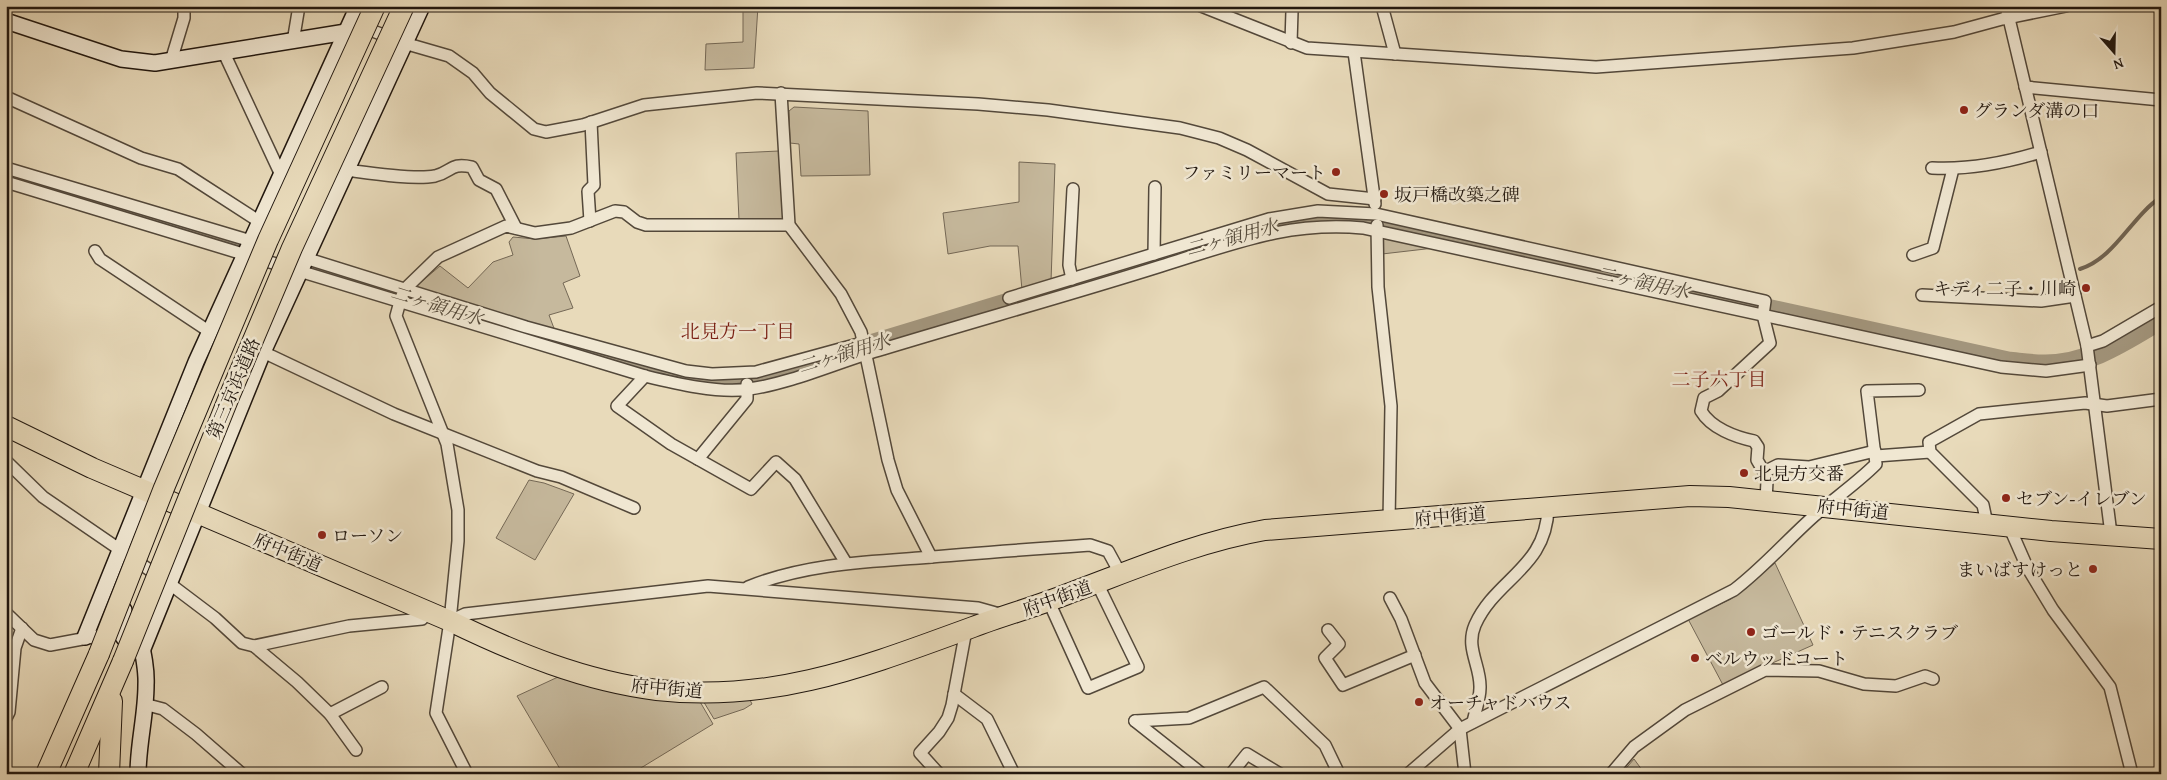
<svg xmlns="http://www.w3.org/2000/svg" width="2167" height="780" viewBox="0 0 2167 780" font-family="'Gentium Book Plus','Noto Serif JP',serif">
<style>
.green{fill:#c6b99d;stroke:#746856}
.lines{fill:none;stroke-linecap:round;stroke-linejoin:round}
.stream{stroke:#706453;stroke-width:4}
.river{stroke:#a49880;stroke-width:21}
.street-casing{stroke:#53483a;stroke-width:14}
.secondary-casing{stroke:#21170f;stroke-width:18}
.highway-casing{stroke:#21170f;stroke-width:22}
.street{stroke:#f0e7d2;stroke-width:11}
.secondary{stroke:#f0e7d2;stroke-width:15}
.highway{stroke:#e8daba;stroke-width:20}
.highway-bridge-casing{stroke:#21170f;stroke-width:22;stroke-linecap:butt}
.highway-bridge{stroke:#e8daba;stroke-width:20}
.poi-dot{fill:#8f2418;stroke:#f0e7d2;stroke-width:2}
.labels{text-anchor:middle;dominant-baseline:central;stroke-width:5;stroke-linejoin:round;paint-order:stroke}
.poi-label{font-size:18px;fill:#21170f;stroke:#f0e7d2;text-anchor:start}
.street-label{font-size:18px;fill:#21170f;stroke:#f0e7d2}
.water-label{font-size:19px;font-style:italic;fill:#554b3c;stroke:#f0e7d2}
.neighbourhood-label{font-size:19px;fill:#7a1f14;stroke:#f0e7d2}
</style>
<rect width="100%" height="100%" fill="#e8daba"/>
<filter id="stains"><feTurbulence type="fractalNoise" baseFrequency=".004" numOctaves="4"/><feColorMatrix values="0 0 0 0 .2 0 0 0 0 .09 0 0 0 0 .02 0 0 0 .5 -.17"/></filter>
<radialGradient id="worn" r=".72"><stop offset=".6" stop-color="#630" stop-opacity="0"/><stop offset="1" stop-color="#630" stop-opacity=".3"/></radialGradient>
<g class="green">
<path d="M743,6H758L754,68L705,70L706,44L743,42Z"/>
<path d="M794,107L868,111L870,175L801,176L799,144L790,143L789,111Z"/>
<path d="M779,151L783,220H739L736,153Z"/>
<path d="M1019,162L1055,164L1051,282L1022,290L1018,246H990L948,254L943,213L1019,202Z"/>
<path d="M566,236L580,276L563,283L573,308L549,315L555,331L414,288L440,266L468,288L493,262L513,255L509,242L513,237L535,239Z"/>
<path d="M1381,236L1434,248L1382,254Z"/>
<path d="M529,480L544,483L574,494L535,560L496,538Z"/>
<path d="M1775,563L1813,645L1723,685L1688,619L1731,599Z"/>
<path d="M558,677L594,686L699,700L713,724L631,774H563L517,696Z"/>
<path d="M702,699L745,700H750L752,704L744,709L714,719Z"/>
<path d="M1634,759L1645,774H1621Z"/>
</g>
<g class="lines">
<path class="stream" d="M2080,269C2115,258 2131,217 2161,197"/>
<g class="river">
<path d="M6,175L240,245"/>
<path d="M1241,233C1281,221 1319,218 1361,220L2008,362C2019,363 2031,365 2043,365C2088,366 2124,341 2161,319"/>
<path d="M311,267L481,318"/>
<path d="M534,334C595,353 659,380 724,380C746,380 767,374 788,370L1035,295"/>
</g>
<defs>
<g id="street">
<path d="M1201,6L1307,48L1596,67L1853,48L1954,32L2002,19L2066,6"/>
<path d="M1382,6L1395,54"/>
<path d="M2006,6L2087,346L2111,534"/>
<path d="M360,26L404,43L449,56L473,73L490,93L534,129L546,132L583,125L644,105L757,93L978,104L1048,110L1180,128L1219,138L1247,150L1328,194L1375,199"/>
<path d="M293,42L299,6"/>
<path d="M1291,43L1292,11L1295,6"/>
<path d="M1354,52L1375,204"/>
<path d="M224,53L281,175"/>
<path d="M171,61L184,18V6"/>
<path d="M2025,87L2161,100"/>
<path d="M781,93L789,225L841,294L861,332L888,460L897,490L931,557"/>
<path d="M6,97L141,158L178,169L260,222"/>
<path d="M6,168L251,241"/>
<path d="M1932,168C1969,170 2005,163 2041,152"/>
<path d="M346,170C369,173 413,180 435,176C452,172 450,162 472,167L479,180L496,189L516,228"/>
<path d="M6,182L645,376C674,383 719,394 749,389C793,383 840,361 883,349C975,321 1069,295 1161,266C1233,244 1287,221 1363,228L2001,367L2046,371L2090,365"/>
<path d="M590,221L588,191L594,185L591,122"/>
<path d="M1377,225L1378,287L1391,406L1389,521"/>
<path d="M95,251L100,259L210,332"/>
<path d="M1154,254L1155,187"/>
<path d="M1913,255L1933,248L1953,169"/>
<path d="M305,258L526,327L686,371L712,374L756,372L862,343"/>
<path d="M1072,279L1069,265L1073,189"/>
<path d="M1922,295L2041,301L2075,296"/>
<path d="M1009,298L1269,219L1318,211L1376,214L1765,301L1763,315L1770,343L1718,391L1704,398L1701,411C1711,428 1735,437 1754,441L1758,447L1757,460L1764,472L1767,481L1766,501"/>
<path d="M2087,346L2103,341L2161,307"/>
<path d="M263,352L394,414L537,471L561,477L634,508"/>
<path d="M645,376L617,406L671,444L751,489L776,462L795,479L846,563"/>
<path d="M1876,456L1930,452"/>
<path d="M698,459L747,399V384"/>
<path d="M6,461L43,497L170,584L215,618L242,643L254,646L349,626L422,619L429,612"/>
<path d="M1764,472L1778,465L1809,467L1875,451"/>
<path d="M1987,524L1983,505L1930,452L1929,442L1979,414L2085,403L2107,406L2161,399"/>
<path d="M2009,526L2027,567L2053,610L2110,687L2132,774"/>
<path d="M748,587C802,565 861,562 919,558C976,553 1033,549 1090,545L1108,551L1120,573"/>
<path d="M1390,598L1401,619L1425,683L1460,729L1465,774"/>
<path d="M1049,602L1088,688L1138,667L1097,583"/>
<path d="M6,613L34,640L50,645L109,634"/>
<path d="M450,621L465,614L708,586L978,608L1003,615"/>
<path d="M1328,630L1339,644L1325,658L1343,685L1415,655"/>
<path d="M254,646L297,682L330,714L356,750"/>
<path d="M954,694L987,719L1014,774"/>
<path d="M144,704L163,709L196,734L242,774"/>
<path d="M330,714L382,687"/>
<path d="M6,718L9,712L15,648L22,628"/>
<path d="M1135,721L1189,718L1264,687L1325,745L1339,774"/>
<path d="M1135,721L1202,774"/>
<path d="M1473,722C1475,712 1480,699 1480,688C1481,666 1465,648 1475,625C1496,578 1547,568 1548,507"/>
<path d="M467,774L436,713L450,621L458,541V510L447,444L396,316L401,298L405,289L438,257L506,226L535,233L571,228L615,211L624,212L637,222L646,225H789"/>
<path d="M939,774L920,753L939,732L948,718L952,705L966,630"/>
<path d="M1231,774L1247,754L1280,774"/>
<path d="M1408,774L1460,729L1734,590C1763,568 1787,540 1814,516C1835,498 1857,483 1876,464L1867,391L1919,390"/>
<path d="M1611,774L1634,747L1685,710L1765,670L1819,671L1864,684L1896,686L1925,676L1933,679"/>
</g>
<g id="secondary">
<path d="M6,21L121,59L155,63L346,32"/>
<path d="M124,610C114,633 121,635 137,651"/>
<path d="M137,624C141,644 147,665 146,685C146,715 138,744 138,774"/>
<path d="M85,637L196,362L358,6"/>
<path d="M142,651L263,352L422,6"/>
</g>
<g id="highway">
<path d="M6,426L92,468L450,621C516,653 584,681 657,690C774,703 866,666 973,627C1005,615 1038,606 1070,593C1135,569 1197,542 1265,530L1690,496L1729,497L2051,531L2161,539"/>
<path d="M46,774L99,654"/>
<path d="M74,774L123,661"/>
<path d="M109,774L112,701"/>
</g>
</defs>
<use href="#street" class="street-casing"/>
<use href="#secondary" class="secondary-casing"/>
<use href="#highway" class="highway-casing"/>
<use href="#street" class="street"/>
<use href="#secondary" class="secondary"/>
<use href="#highway" class="highway"/>
<defs>
<g id="highway-bridge">
<path d="M99,654L164,488L268,240L375,6"/>
<path d="M123,661L229,397L292,248L404,6"/>
</g>
</defs>
<use href="#highway-bridge" class="highway-bridge-casing"/>
<use href="#highway-bridge" class="highway-bridge"/>
</g>
<g class="poi-dot">
<circle cx="1964" cy="110" r="5"/>
<circle cx="1336" cy="172" r="5"/>
<circle cx="1384" cy="194" r="5"/>
<circle cx="2086" cy="288" r="5"/>
<circle cx="1744" cy="473" r="5"/>
<circle cx="2006" cy="498" r="5"/>
<circle cx="322" cy="535" r="5"/>
<circle cx="2093" cy="569" r="5"/>
<circle cx="1751" cy="632" r="5"/>
<circle cx="1695" cy="658" r="5"/>
<circle cx="1419" cy="702" r="5"/>
</g>
<g class="labels">
<g class="poi-label">
<text x="1974" y="110">グランダ溝の口</text>
<text x="1326" y="172" text-anchor="end">ファミリーマート</text>
<text x="1394" y="194">坂戸橋改築之碑</text>
<text x="2076" y="288" text-anchor="end">キディ二子・川崎</text>
<text x="1754" y="473">北見方交番</text>
<text x="2016" y="498">セブン-イレブン</text>
<text x="332" y="535">ローソン</text>
<text x="2083" y="569" text-anchor="end">まいばすけっと</text>
<text x="1761" y="632">ゴールド・テニスクラブ</text>
<text x="1705" y="658">ベルウッドコート</text>
<text x="1429" y="702">オーチャドハウス</text>
</g>
<g class="street-label">
<text transform="translate(233 388) rotate(-67)">第三京浜道路</text>
<text transform="translate(1853 509) rotate(6)">府中街道</text>
<text transform="translate(1450 516) rotate(-5)">府中街道</text>
<text transform="translate(288 552) rotate(23)">府中街道</text>
<text transform="translate(1057 598) rotate(-20)">府中街道</text>
<text transform="translate(667 688) rotate(5)">府中街道</text>
</g>
<g class="water-label">
<text transform="translate(1232 237) rotate(-15)">二ヶ領用水</text>
<text transform="translate(1643 282) rotate(12)">二ヶ領用水</text>
<text transform="translate(437 305) rotate(17)">二ヶ領用水</text>
<text transform="translate(844 353) rotate(-17)">二ヶ領用水</text>
</g>
<g class="neighbourhood-label">
<text x="738" y="331">北見方一丁目</text>
<text x="1719" y="379">二子六丁目</text>
</g>
</g>
<rect width="2167" height="780" fill="none" stroke="#e8daba" stroke-width="25"/>
<rect x="8" y="8" width="2152" height="765" fill="none" stroke="#21170f" stroke-width="2.5"/>
<rect x="12" y="12" width="2142" height="755" fill="none" stroke="#21170f"/>
<g transform="translate(2114 52) rotate(160)" stroke="#f0e7d2" stroke-width="4" paint-order="stroke">
<path d="M0-4L9 19L0 12L-9 19Z" fill="#21170f"/>
<text y="-8" font-size="14" font-weight="bold" text-anchor="middle" fill="#21170f">N</text>
</g>
<rect width="100%" height="100%" filter="url(#stains)"/>
<rect width="100%" height="100%" fill="url(#worn)"/>
</svg>
